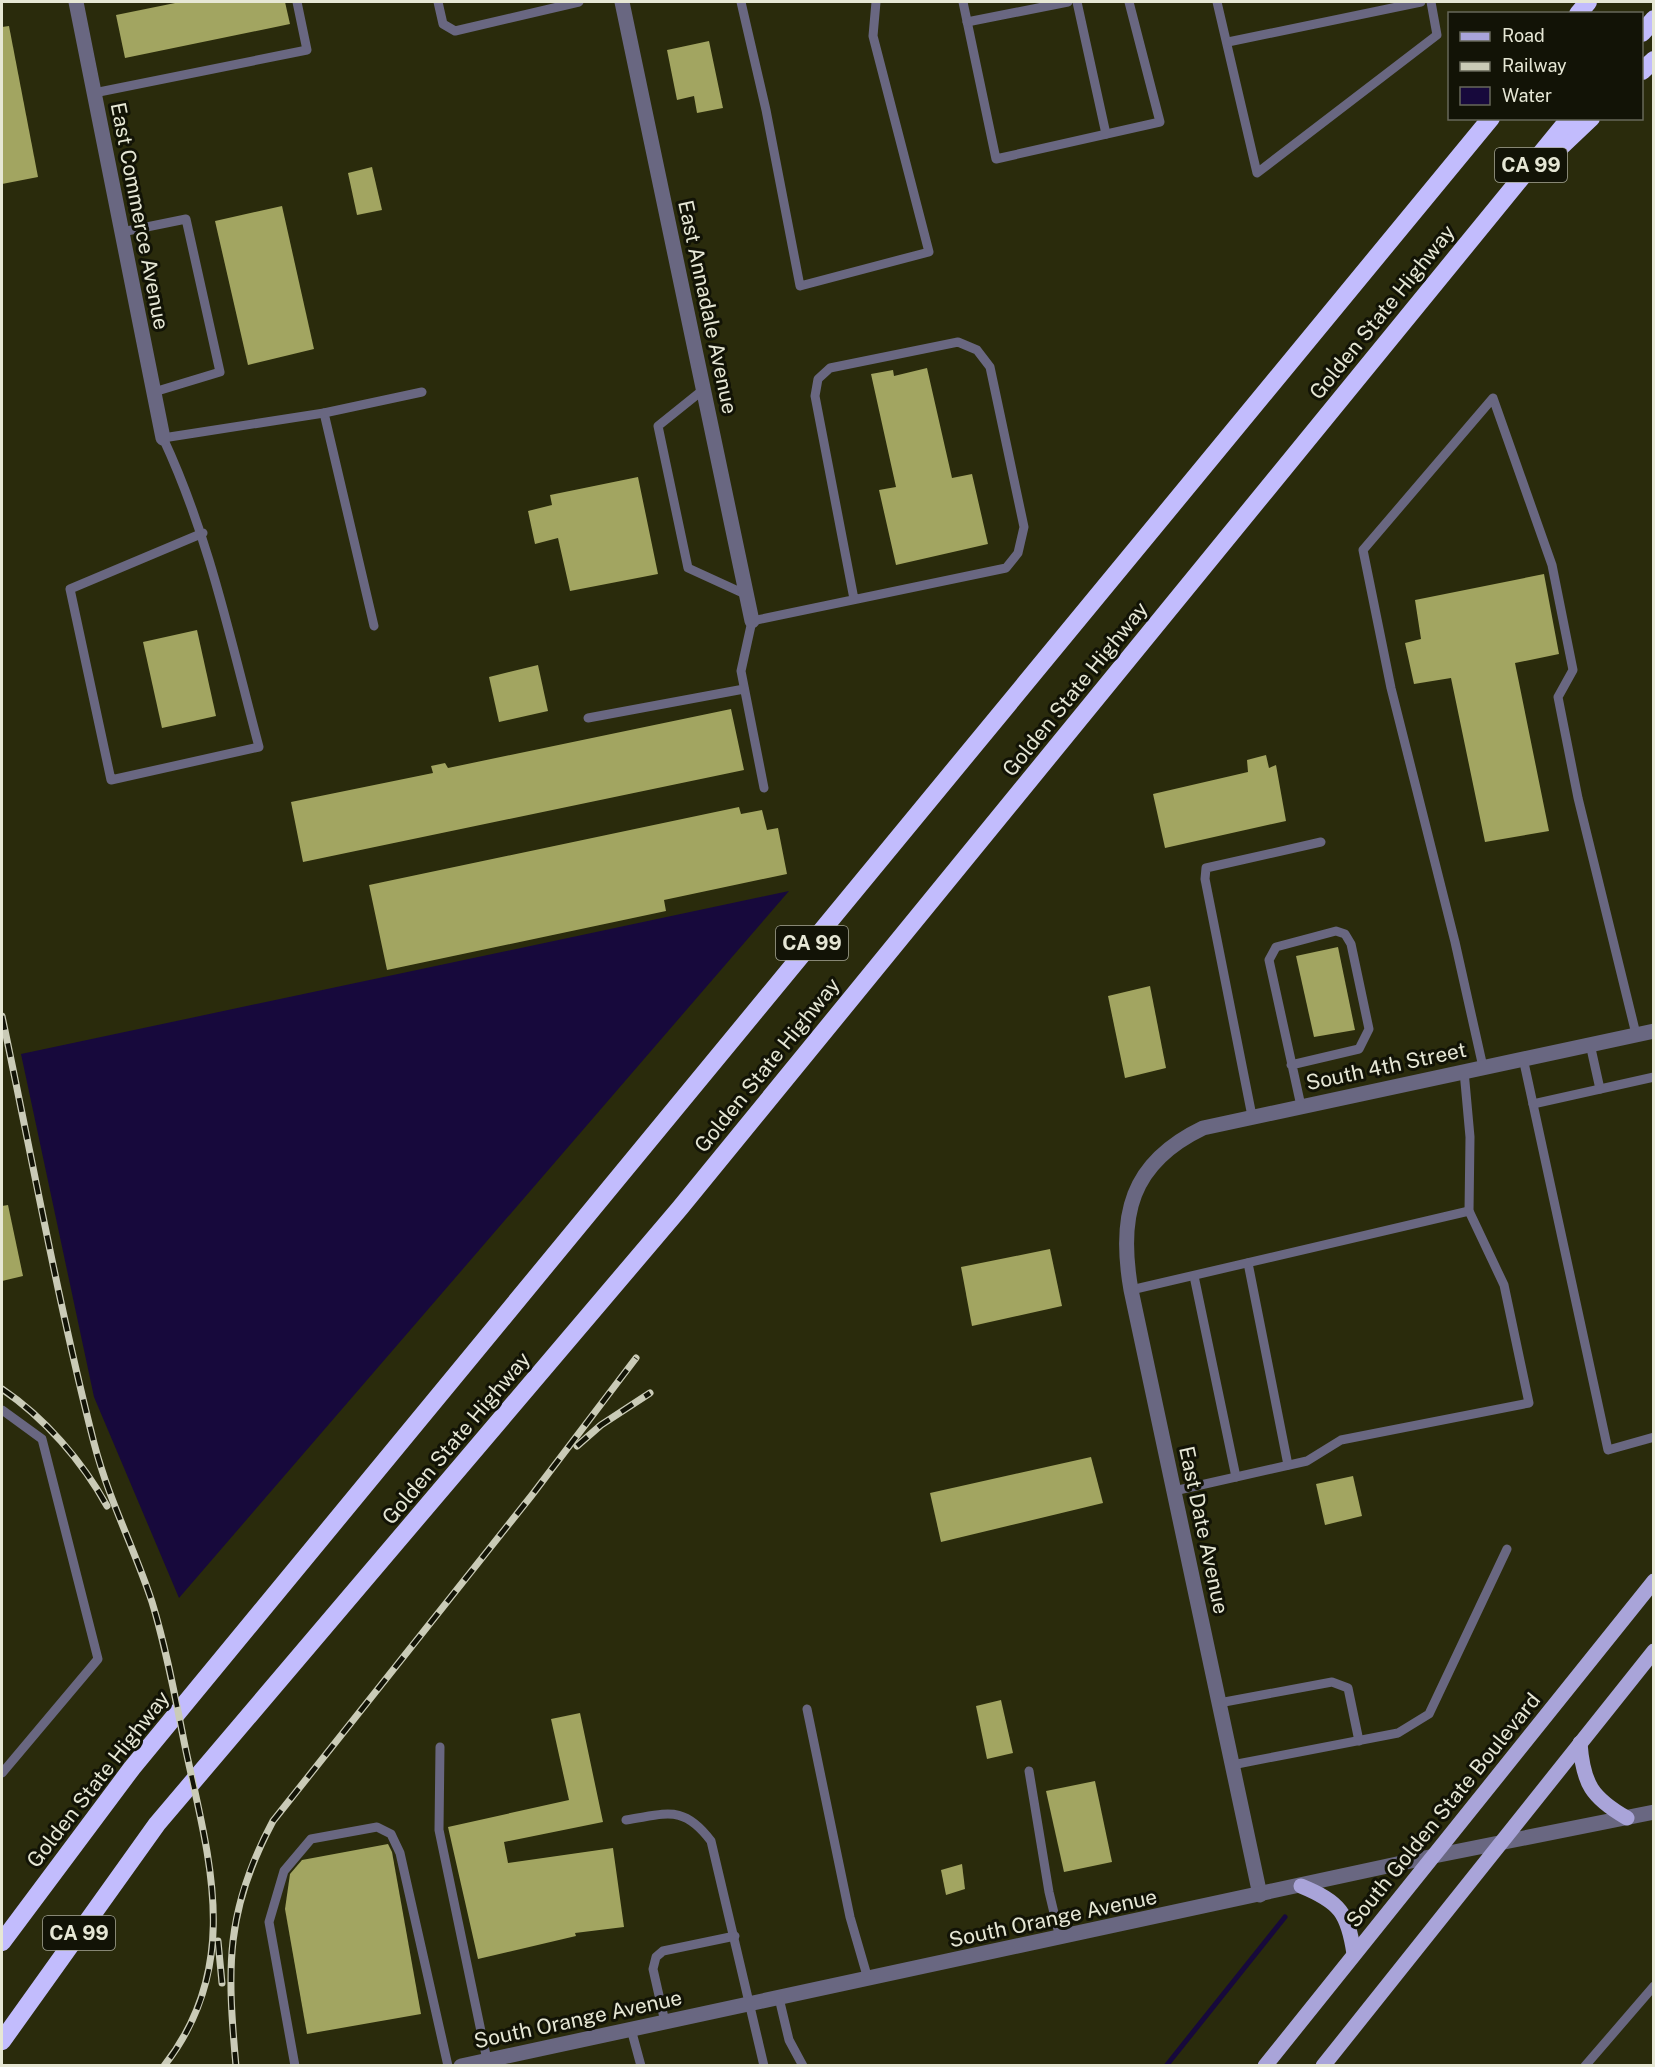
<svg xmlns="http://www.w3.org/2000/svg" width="1655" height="2067" viewBox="0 0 1655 2067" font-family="'Public Sans',sans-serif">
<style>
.water{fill:#17093c}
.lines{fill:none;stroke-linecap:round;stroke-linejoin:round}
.stream{stroke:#17093c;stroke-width:5}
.building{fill:#a2a561}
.service{stroke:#696781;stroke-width:9}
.minor{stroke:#696781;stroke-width:15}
.primary{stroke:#a9a4d9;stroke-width:15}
.motorway{stroke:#c2bcfd;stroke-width:18}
.rail-casing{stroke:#cacbb7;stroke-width:7}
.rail{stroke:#121306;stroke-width:4.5;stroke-dasharray:14;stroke-linecap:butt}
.labels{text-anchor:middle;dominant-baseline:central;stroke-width:6;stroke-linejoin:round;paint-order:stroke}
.shield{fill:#121306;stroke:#a6a797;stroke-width:1.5}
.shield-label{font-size:20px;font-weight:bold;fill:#e6e7d5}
.street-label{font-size:21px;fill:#e6e7d5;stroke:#121306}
</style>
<rect width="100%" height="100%" fill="#2a2b0c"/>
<path class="water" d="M789,891L179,1598L94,1397L21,1054Z"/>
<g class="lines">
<path class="stream" d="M1166,2066L1285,1917"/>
</g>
<g class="building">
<path d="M180,2H285L290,24L125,58L116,15Z"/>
<path d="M9,26L38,177L2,184V27Z"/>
<path d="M709,41L723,108L697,113L694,96L677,100L667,50Z"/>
<path d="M372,167L382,210L357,215L348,173Z"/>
<path d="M282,206L314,349L248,365L215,221Z"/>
<path d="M927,368L952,478L972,474L988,544L896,565L879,490L896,487L871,374L893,370L894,376Z"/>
<path d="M638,477L658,574L570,591L558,538L535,544L528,511L552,505L550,495Z"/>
<path d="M1544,574L1559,654L1515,663L1549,831L1485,842L1451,678L1414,684L1405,643L1421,639L1415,600Z"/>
<path d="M197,630L216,716L162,728L143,642Z"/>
<path d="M538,665L548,711L499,722L489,677Z"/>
<path d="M731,709L744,770L303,862L291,802L433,773L431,766L445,763L448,768Z"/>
<path d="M1266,755L1269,768L1276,765L1286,821L1165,848L1153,794L1248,772L1247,760Z"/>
<path d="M739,807L741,814L762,810L767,830L778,828L787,874L664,900L666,911L387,970L369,885Z"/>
<path d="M1338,947L1355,1030L1314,1037L1296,956Z"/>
<path d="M1150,986L1166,1068L1125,1078L1108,996Z"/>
<path d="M8,1205L23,1276L2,1281V1206Z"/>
<path d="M1050,1249L1062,1306L972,1326L961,1267Z"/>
<path d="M1091,1457L1103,1503L941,1542L930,1493Z"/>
<path d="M1353,1476L1362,1516L1325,1525L1316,1484Z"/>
<path d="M1001,1700L1013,1753L987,1759L976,1706Z"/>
<path d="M580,1713L603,1822L504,1842L508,1863L613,1848L624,1927L575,1933L576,1936L478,1959L448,1827L569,1800L551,1719Z"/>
<path d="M1095,1781L1112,1862L1064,1872L1046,1791Z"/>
<path d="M388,1844L392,1852L421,2014L307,2034L285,1909L290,1874L302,1860Z"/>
<path d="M962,1864L965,1889L946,1895L941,1870Z"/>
</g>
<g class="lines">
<g class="service">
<path d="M438,2L443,24L455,31L579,2"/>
<path d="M741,2L766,110L800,286L929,252L873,36L876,2"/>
<path d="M963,2L996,159L1160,122L1129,2"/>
<path d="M1077,2L1106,134"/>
<path d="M1217,2L1257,173L1437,35L1431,2"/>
<path d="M967,22L1068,2"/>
<path d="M1228,42L1421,2"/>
<path d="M94,93L307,50L297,2"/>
<path d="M122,232L186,219L220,372L154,392"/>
<path d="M704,389L658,426L688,568L747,595"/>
<path d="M324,413L374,626"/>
<path d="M203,533L70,589L111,780L259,747C231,642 209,536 163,438L324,413L422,392"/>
<path d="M588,718L744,689"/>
<path d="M764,788L741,671L752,621L1006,568L1018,553L1024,527L990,367L977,350L958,342L830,368L818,379L815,396L854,599"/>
<path d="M1590,1044L1600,1089"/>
<path d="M1523,1058L1608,1450L1654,1437"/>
<path d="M1291,1065L1359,1049L1369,1029L1351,944L1345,934L1336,931L1276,947L1269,960L1301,1106"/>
<path d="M1483,1067L1455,942L1391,688L1363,550L1493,398L1552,565L1573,670L1558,697L1578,798L1636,1034"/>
<path d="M1533,1104L1654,1077"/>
<path d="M1252,1116L1205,879L1206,868L1321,842"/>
<path d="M1248,1263L1288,1465"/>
<path d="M1194,1276L1236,1477"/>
<path d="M1131,1290L1469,1211"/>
<path d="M2,1410L42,1439L98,1659L2,1773"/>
<path d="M1174,1491L1307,1461L1341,1440L1529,1403L1504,1285L1469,1211L1470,1137L1464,1071"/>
<path d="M1219,1703L1332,1682L1348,1688L1359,1741"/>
<path d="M807,1709L850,1917L868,1979"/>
<path d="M440,1747L439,1830L487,2060"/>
<path d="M1232,1765L1398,1733L1429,1714L1507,1549"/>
<path d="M1029,1771L1049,1892L1060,1938"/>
<path d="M626,1820C667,1814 683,1804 711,1841L764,2066"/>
<path d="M779,1998L789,2040L803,2066"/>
<path d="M665,2022L653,1969L656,1957L663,1951L735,1936"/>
<path d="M631,2029L641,2066"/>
<path d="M295,2066L269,1922L284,1871L311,1839L377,1827L391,1834L400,1853L448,2066"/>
<path d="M1585,2066L1654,1986"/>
</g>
<g class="minor">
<path d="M76,2L163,438"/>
<path d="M622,2L752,621"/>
<path d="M1260,1895L1131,1290C1118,1216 1130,1163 1203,1128L1654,1031"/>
<path d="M461,2066L1434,1856L1654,1812"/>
</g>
<g class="primary">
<path d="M1580,1743C1583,1784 1592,1798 1627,1818"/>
<path d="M1301,1886C1340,1902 1348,1913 1354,1954"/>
<path d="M1265,2066L1654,1581"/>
<path d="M1323,2066L1654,1651"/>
</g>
<g class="motorway">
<path d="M1578,14L1588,2"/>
<path d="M1642,33L1654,19"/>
<path d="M1642,71L1654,60"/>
<path d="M1552,155L1591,118"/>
<path d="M2,1942L132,1768L1491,118"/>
<path d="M2,2041L157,1824L680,1208L1570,118"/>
</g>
<defs>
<g id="rail">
<path d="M2,1016C32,1158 58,1302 94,1443C109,1501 134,1547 152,1602C167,1651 176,1702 186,1751C210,1862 242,1966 164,2066"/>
<path d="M2,1389C45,1418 82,1461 107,1506"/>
<path d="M577,1446L601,1425L650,1393"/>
<path d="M218,1941L222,1983"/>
<path d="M236,2066C227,1967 225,1911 273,1821L532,1495L636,1358"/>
</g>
</defs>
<use href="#rail" class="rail-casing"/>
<use href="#rail" class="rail"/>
</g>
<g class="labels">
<g class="shield">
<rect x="1495" y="148" width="72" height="34" rx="4.5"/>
<rect x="776" y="926" width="72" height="34" rx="4.5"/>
<rect x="43" y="1916" width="72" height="34" rx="4.5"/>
</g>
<g class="shield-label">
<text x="1531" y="165">CA 99</text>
<text x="812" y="943">CA 99</text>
<text x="79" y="1933">CA 99</text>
</g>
<g class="street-label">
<text transform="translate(140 216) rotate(79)">East Commerce Avenue</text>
<text transform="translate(708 307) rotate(78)">East Annadale Avenue</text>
<text transform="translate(1382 312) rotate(-51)">Golden State Highway</text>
<text transform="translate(1075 689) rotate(-51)">Golden State Highway</text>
<text transform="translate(767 1065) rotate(-51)">Golden State Highway</text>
<text transform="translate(1386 1066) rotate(-12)">South 4th Street</text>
<text transform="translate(456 1438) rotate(-50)">Golden State Highway</text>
<text transform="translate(1204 1530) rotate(78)">East Date Avenue</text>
<text transform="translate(98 1779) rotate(-52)">Golden State Highway</text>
<text transform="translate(1443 1810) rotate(-51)">South Golden State Boulevard</text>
<text transform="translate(1053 1918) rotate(-12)">South Orange Avenue</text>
<text transform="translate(578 2019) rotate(-12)">South Orange Avenue</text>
</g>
</g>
<rect width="1655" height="2067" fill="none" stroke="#e6e7d5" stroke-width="6"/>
<rect x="1448" y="12" width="195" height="108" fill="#121306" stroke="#676859" stroke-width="1.5"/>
<rect x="1460" y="32" width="30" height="9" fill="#a9a4d9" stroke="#676859" stroke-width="1.5"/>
<text x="1502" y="42" font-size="18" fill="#e6e7d5">Road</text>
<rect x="1460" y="62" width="30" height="9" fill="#cacbb7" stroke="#676859" stroke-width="1.5"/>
<text x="1502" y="72" font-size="18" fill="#e6e7d5">Railway</text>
<rect x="1460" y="87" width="30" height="18" fill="#17093c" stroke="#676859" stroke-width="1.5"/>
<text x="1502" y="102" font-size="18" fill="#e6e7d5">Water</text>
</svg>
